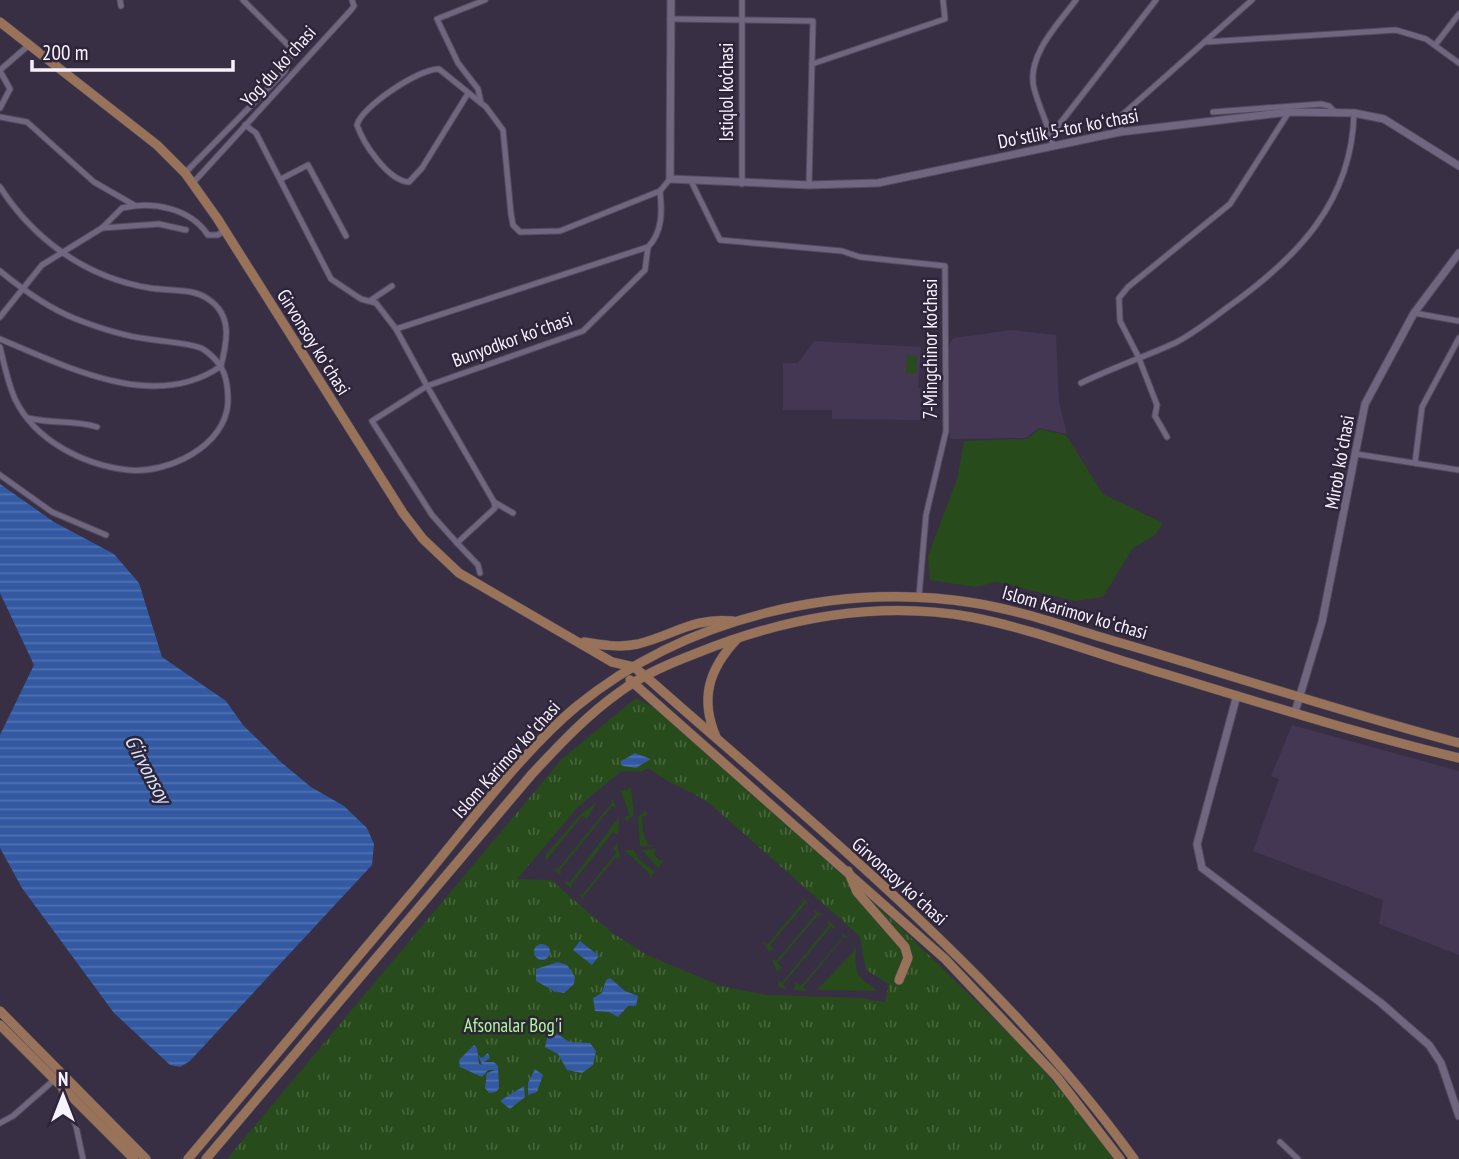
<svg xmlns="http://www.w3.org/2000/svg" width="1459" height="1159" viewBox="0 0 1459 1159" font-family="'PT Sans Narrow',sans-serif">
<style>
.built{fill:#433753}
.green{fill:#274b1a}
.park{fill:url(#park-tufts);fill-rule:evenodd}
.water{fill:url(#water-rules)}
.lines{fill:none;stroke-linecap:round;stroke-linejoin:round}
.minor-casing{stroke:#534c5e;stroke-width:7}
.tertiary-casing{stroke:#534c5e;stroke-width:9}
.primary-casing{stroke:#534c5e;stroke-width:10}
.minor{stroke:#70667f;stroke-width:5}
.tertiary{stroke:#70667f;stroke-width:7}
.primary{stroke:#98735a;stroke-width:9}
.labels{text-anchor:middle;dominant-baseline:central;stroke-width:5;stroke-linejoin:round;paint-order:stroke}
.street-label{font-size:19px;fill:#f6f2fe;stroke:#2e253a}
.park-label{font-size:19px;fill:#adfb93;stroke:#2e253a}
.water-label{font-size:21px;font-style:italic;fill:#d6e2f6;stroke:#2e253a}
</style>
<defs>
<pattern id="park-tufts" width="24" height="20" patternUnits="userSpaceOnUse" patternTransform="scale(1.75)"><rect width="24" height="20" fill="#274b1a"/><path d="M3 7l-1-3M5 7V3M7 7l1-3M15 17l-1-3M17 17v-4M19 17l1-3" fill="none" stroke="#47653c"/></pattern>
<pattern id="water-rules" width="6" height="5" patternUnits="userSpaceOnUse" patternTransform="scale(1.75)"><rect width="6" height="5" fill="#3259a2"/><path d="M0 2.5h6" fill="none" stroke="#5071b0"/></pattern>
</defs>
<rect width="100%" height="100%" fill="#382f45"/>
<g class="built">
<path d="M1012,330L1056,335L1059,402L1067,434L1039,428L1026,438L950,439L948,348L953,338Z"/>
<path d="M814,341L921,347L918,388H922V420L832,419V410H783V363H798Z"/>
<path d="M1292,725L1459,771V955L1379,924L1383,900L1253,851L1279,779L1271,776Z"/>
</g>
<g class="green">
<path d="M907,355L917,356L916,374L906,373Z"/>
<path d="M1039,429L1066,435L1103,494L1163,523L1154,536L1133,548L1103,597L1075,601L997,582L975,587L930,580L928,556L957,479L964,441L1027,439Z"/>
<path d="M631,788L634,815L626,821L625,817L630,815L621,792H617Z"/>
<path d="M612,798L617,809L612,806L560,870L561,875L553,868L558,869L611,804Z"/>
<path d="M597,802L587,819L582,816L546,861V854L581,814Z"/>
<path d="M646,811L647,816H642L643,832L648,845L654,847L640,846L638,817Z"/>
<path d="M619,817L618,835L613,832L571,885L572,889L564,882H570Z"/>
<path d="M617,843L620,859L615,858L583,897L585,901L577,893L582,895L617,852L613,849Z"/>
<path d="M657,849L654,854L660,861L664,860L658,868L642,850Z"/>
<path d="M624,850H634L639,859L655,872L649,879L650,874Z"/>
<path d="M802,897L809,905L806,903L770,945L773,949L769,952L763,942L768,944L803,902Z"/>
<path d="M813,909L824,916L818,915L777,963L782,967L777,972L772,959L776,961L816,914Z"/>
<path d="M828,920L837,929L831,927L783,984L786,989L779,987L778,980L782,983L829,925Z"/>
<path d="M841,932L850,939L844,937L803,987L807,991L794,990L796,982L801,986L843,937Z"/>
<path d="M852,946L856,949C853,977 861,978 878,991L817,990L854,951Z"/>
</g>
<path class="park" d="M636,698L658,710L897,924L1032,1056L1117,1159H227L562,759ZM649,768C666,783 688,789 708,802L855,932L860,938L866,970L889,984L885,1002L861,998L766,995L721,986L647,955L611,932L551,880L517,879L578,807L621,771L639,772Z"/>
<g class="water">
<path d="M0,484L54,522L114,554L139,583L162,657L226,701L243,725L282,763L311,787L344,806L367,828L374,844L372,865L190,1061L180,1067L170,1065L114,1013L22,888L0,848V735L34,665L0,593Z"/>
<path d="M635,753L651,759L636,768L623,766L620,762Z"/>
<path d="M580,941L599,956L592,965L573,950Z"/>
<circle cx="542" cy="952" r="8"/>
<path d="M558,962L567,965L575,977L574,984L564,993L554,991L536,981V969Z"/>
<path d="M610,978L625,991L638,996L636,1006H628L618,1017L609,1012L595,1011L593,998L602,993L606,980Z"/>
<path d="M548,1034H557L570,1042L590,1043L596,1051L593,1065L582,1073L567,1070L558,1054L545,1047Z"/>
<path d="M474,1045L477,1048L479,1064L482,1065L478,1055L482,1058L488,1053L490,1058L484,1062H494L498,1066L499,1088L496,1092L489,1093L485,1088L487,1073L495,1070H488L482,1077L460,1067L459,1060Z"/>
<path d="M535,1069L543,1075L537,1092L528,1095V1083Z"/>
<path d="M524,1086L525,1097L510,1109L500,1101Z"/>
</g>
<g class="lines">
<defs>
<g id="minor">
<path d="M120,0L121,6"/>
<path d="M670,19L813,21L809,185"/>
<path d="M1205,42L1396,30L1426,39L1459,63"/>
<path d="M1436,44L1459,14"/>
<path d="M812,64L945,19L943,0"/>
<path d="M0,70L29,45"/>
<path d="M0,71L10,89L0,108"/>
<path d="M467,95L422,168L409,182C388,181 363,143 357,125C361,107 420,68 439,69L486,107L503,130L511,214L513,225L520,232L560,231L660,191"/>
<path d="M481,103L478,89L458,63L437,19L485,0"/>
<path d="M1213,112L1321,104L1329,106L1336,113"/>
<path d="M0,117L27,122L94,182L134,205"/>
<path d="M245,125L256,133L331,279L361,299L376,303L396,329L427,386L372,421L432,515L457,543"/>
<path d="M1120,132L1122,115L1252,0"/>
<path d="M1051,135L1156,0"/>
<path d="M1053,146C1049,126 1039,108 1034,88C1026,56 1059,23 1076,0"/>
<path d="M185,173L285,71L293,50L243,0"/>
<path d="M281,179L308,165L346,236"/>
<path d="M692,183L720,240L842,251L860,257L945,266L946,431L926,515L919,596"/>
<path d="M192,184L351,10L354,6L352,0"/>
<path d="M742,184V0"/>
<path d="M0,187C34,240 87,278 150,288C168,291 193,288 208,299C233,315 227,342 221,366C155,413 65,366 0,339"/>
<path d="M102,228L159,224L186,230"/>
<path d="M0,271C23,290 48,308 76,319C99,328 124,336 148,339C165,342 184,342 201,348C207,351 217,360 220,366C227,375 228,391 228,402C226,446 168,474 128,470C84,465 35,441 15,399C8,383 4,364 0,347"/>
<path d="M371,300L392,286"/>
<path d="M1414,313L1459,321"/>
<path d="M0,317L42,265L102,228L122,208C153,201 190,208 208,235H218L224,230"/>
<path d="M396,329L648,247C663,232 662,210 660,191L670,179"/>
<path d="M1081,383C1112,368 1144,357 1175,343C1193,334 1212,319 1228,307C1297,258 1352,202 1354,113"/>
<path d="M28,418C52,424 76,420 97,427"/>
<path d="M1167,437L1155,416L1157,405L1138,356L1120,321L1119,298L1128,287L1230,204L1289,112"/>
<path d="M1356,454L1459,470"/>
<path d="M1415,463L1422,407L1459,338"/>
<path d="M0,475L52,512L106,535"/>
<path d="M494,502L513,513"/>
<path d="M480,573L478,565L457,543L495,508L494,502L427,386L583,331L645,270L648,247"/>
<path d="M61,1089L76,1126L83,1159"/>
<path d="M0,1123L13,1116L54,1080"/>
<path d="M1280,1142L1298,1159"/>
</g>
<g id="tertiary">
<path d="M671,0L670,179L809,185L878,183L1120,132L1289,112L1354,113L1384,119L1459,166"/>
<path d="M1237,695L1197,844L1202,868L1381,1003L1429,1045L1441,1063L1459,1116"/>
<path d="M1295,712L1322,622L1365,404L1414,313L1459,253"/>
</g>
<g id="primary">
<path d="M0,22L157,145L185,173L217,218L403,513L423,539L459,573L612,662L634,667L652,682C820,830 1003,977 1134,1159"/>
<path d="M584,642C602,645 620,648 638,644C674,635 693,617 733,621"/>
<path d="M630,680L945,959L1056,1076L1120,1159"/>
<path d="M716,737C700,699 708,670 737,639"/>
<path d="M848,871L857,892L905,947L908,958L899,980"/>
<path d="M0,1011L146,1159"/>
<path d="M0,1025L134,1159"/>
<path d="M188,1159C262,1071 336,983 410,895C461,835 517,756 577,706C685,618 837,581 974,603C1024,611 1072,629 1121,643C1234,676 1345,713 1459,743"/>
<path d="M206,1159L532,774C560,744 588,714 621,691C644,674 671,663 697,653C784,618 877,600 971,617C1028,628 1083,649 1139,666C1245,698 1351,732 1459,758"/>
</g>
</defs>
<use href="#minor" class="minor-casing"/>
<use href="#tertiary" class="tertiary-casing"/>
<use href="#primary" class="primary-casing"/>
<use href="#minor" class="minor"/>
<use href="#tertiary" class="tertiary"/>
<use href="#primary" class="primary"/>
</g>
<g class="labels">
<g class="street-label">
<text transform="translate(278 66) rotate(-48)">Yogʻdu koʻchasi</text>
<text transform="translate(726 92) rotate(-90)">Istiqlol ko‘chasi</text>
<text transform="translate(1068 128) rotate(-11)">Doʻstlik 5-tor koʻchasi</text>
<text transform="translate(512 339) rotate(-20)">Bunyodkor koʻchasi</text>
<text transform="translate(314 342) rotate(58)">Girvonsoy koʻchasi</text>
<text transform="translate(930 349) rotate(-90)">7-Mingchinor ko'chasi</text>
<text transform="translate(1339 462) rotate(-80)">Mirob koʻchasi</text>
<text transform="translate(1075 612) rotate(16)">Islom Karimov koʻchasi</text>
<text transform="translate(506 759) rotate(-48)">Islom Karimov koʻchasi</text>
<text transform="translate(900 881) rotate(42)">Girvonsoy koʻchasi</text>
</g>
<g class="park-label">
<text x="513" y="1025">Afsonalar Bog'i</text>
</g>
<g class="water-label">
<text transform="translate(148 769) rotate(62)">G‘irvonsoy</text>
</g>
</g>
<g transform="translate(63 1096)" stroke="#2e253a" stroke-width="5" paint-order="stroke">
<path d="M0-5L12 26L0 18L-12 26Z" fill="#f6f2fe"/>
<text y="-10" font-size="19" font-weight="bold" text-anchor="middle" fill="#f6f2fe">N</text>
</g>
<path d="M32 60v10h201v-10" fill="none" stroke="#f6f2fe" stroke-width="3.5"/>
<text x="42" y="60" font-size="21" fill="#f6f2fe" stroke="#2e253a" stroke-width="5" paint-order="stroke">200 m</text>
</svg>
